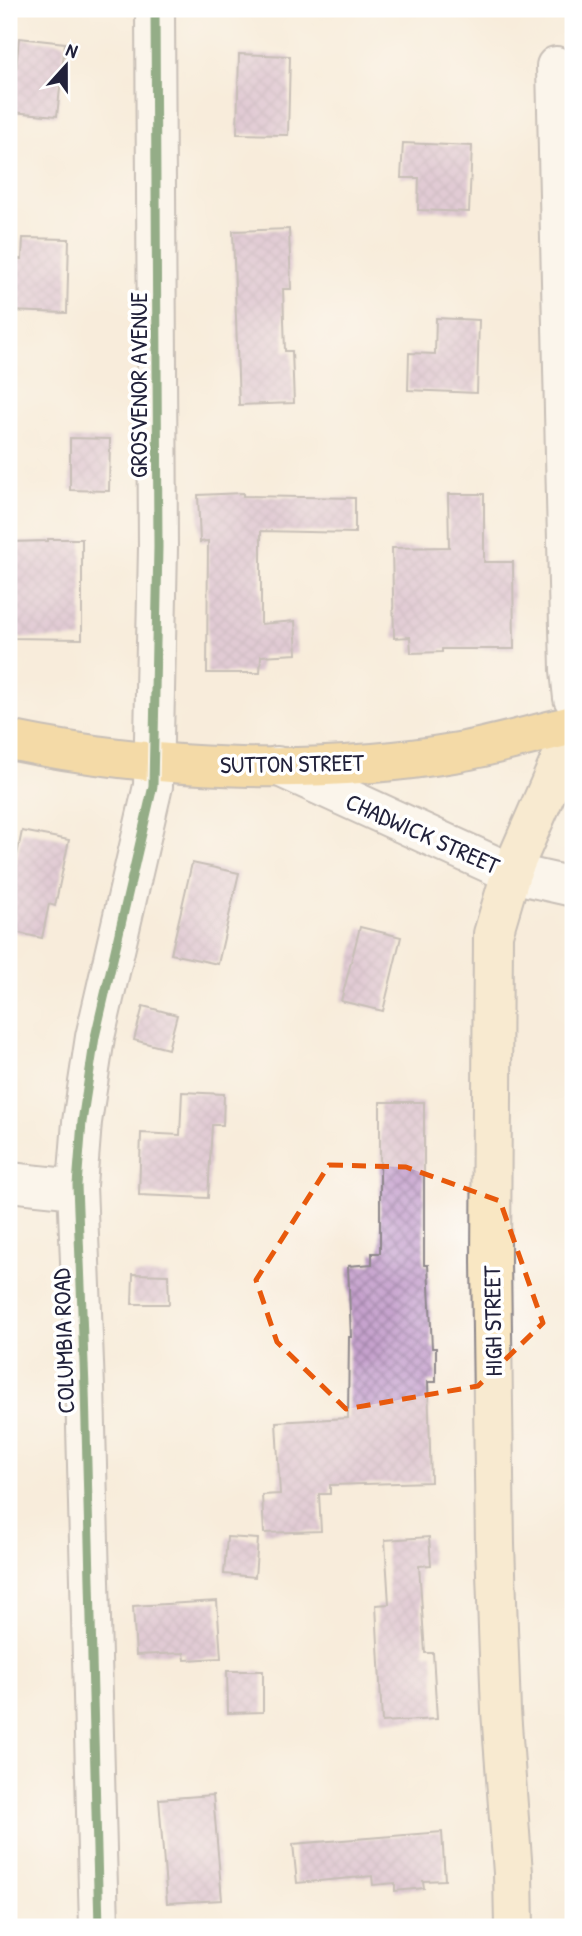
<svg xmlns="http://www.w3.org/2000/svg" width="582" height="1936" viewBox="0 0 582 1936" font-family="'Patrick Hand',sans-serif">
<style>
.building{fill:url(#building-cross-hatch)}
.lines{fill:none;stroke-linecap:round;stroke-linejoin:round}
.street-casing{stroke:#8d878b;stroke-width:42}
.secondary-casing{stroke:#8d878b;stroke-width:42}
.highway-casing{stroke:#8d878b;stroke-width:42}
.street{stroke:#fff;stroke-width:38}
.secondary{stroke:#f9e7c3;stroke-width:38}
.highway{stroke:#f0c469;stroke-width:38}
.cycleway-casing{stroke:#fff;stroke-width:13}
.cycleway{stroke:#1b5e20;stroke-width:9}
.marked{fill:none;stroke:#e8590c;stroke-width:5;stroke-dasharray:14 9;stroke-linejoin:round}
.labels{text-anchor:middle;dominant-baseline:central;stroke-width:7;stroke-linejoin:round;paint-order:stroke}
.street-label{font-size:24px;fill:#22223b;stroke:#fff}
</style>
<defs>
<pattern id="building-cross-hatch" width="8" height="8" patternUnits="userSpaceOnUse" patternTransform="scale(1.75)"><rect width="8" height="8" fill="#c6a2cd"/><path d="M0 0l8 8M0 8l8-8" fill="none" stroke="#a084a8"/></pattern>
</defs>
<rect width="100%" height="100%" fill="#fff"/>
<filter id="ink" filterUnits="userSpaceOnUse"><feTurbulence type="fractalNoise" baseFrequency=".0143" numOctaves="2"/><feDisplacementMap in="SourceGraphic" scale="14" xChannelSelector="R" yChannelSelector="G"/><feConvolveMatrix kernelMatrix="1 2 1 2 8 2 1 2 1" color-interpolation-filters="sRGB"/></filter>
<filter id="wash" filterUnits="userSpaceOnUse"><feTurbulence type="fractalNoise" baseFrequency=".00686" numOctaves="4" result="noise"/><feDisplacementMap in="SourceGraphic" scale="28" xChannelSelector="R" yChannelSelector="G"/><feGaussianBlur stdDeviation="1.57" result="paint"/><feColorMatrix in="noise" values="0 0 0 0 0 0 0 0 0 0 0 0 0 0 0 0 0 1.4 0 .05"/><feComposite in="paint" operator="in"/></filter>
<g filter="url(#wash)">
<rect width="100%" height="100%" fill="#f8ecdb"/>
<g id="blocks">
<g class="building">
<path d="M19,38L65,43L57,116L12,112Z"/>
<path d="M239,54L290,56L288,135L237,134Z"/>
<path d="M403,143L472,146L469,212L418,210L419,178H401Z"/>
<path d="M289,229L291,289H283L285,351H292L294,403L239,405L233,231Z"/>
<path d="M23,238L69,239L67,313L9,311V259H22Z"/>
<path d="M436,318L479,320L477,393L408,390L409,353L435,354Z"/>
<path d="M70,438L110,439L109,491L70,490Z"/>
<path d="M243,493V496L355,498V533L261,531V624L295,621L297,654L261,656L260,673H207L208,541L200,542L198,495Z"/>
<path d="M448,494H484V562H513L514,649H442V652L411,653L410,637L394,638L392,548L449,547Z"/>
<path d="M48,539H82V639L9,638V542L48,541Z"/>
<path d="M22,831L69,840L55,906L49,904L42,938L9,931V894Z"/>
<path d="M192,863L239,873L218,964L171,954Z"/>
<path d="M360,927L401,937L383,1011L341,1001Z"/>
<path d="M143,1006L177,1015L168,1049L134,1040Z"/>
<path d="M182,1092L224,1094L223,1125H212L208,1198L139,1195L141,1133L180,1135Z"/>
<path d="M380,1102H424V1265H428L432,1348H436V1382H428L431,1482L330,1485V1494H319L321,1531L264,1533L262,1495L280,1494L276,1422L348,1418L349,1337H351L348,1266L372,1264V1253H380Z"/>
<path d="M133,1274L168,1275L169,1304H132Z"/>
<path d="M227,1537L258,1539L255,1577L224,1574Z"/>
<path d="M429,1537L431,1565L419,1566L425,1653H433L437,1719L382,1722L376,1605L389,1604L385,1540Z"/>
<path d="M217,1601L221,1658L185,1660L184,1653L136,1655L133,1606Z"/>
<path d="M227,1671H263V1712L228,1713Z"/>
<path d="M213,1795L222,1900L167,1903L159,1799Z"/>
<path d="M442,1832L445,1880L423,1881L424,1888L395,1891V1883L373,1885L372,1876L297,1883L293,1844Z"/>
</g>
</g>
</g>
<g filter="url(#ink)">
<use href="#blocks" fill-opacity="0" stroke="#8d878b" stroke-width="2"/>
<g class="lines">
<defs>
<g id="street">
<path d="M556,66L570,670L573,698"/>
<path d="M277,766L511,873L573,887"/>
<path d="M9,1182L77,1189"/>
<path d="M99,1927L85,1388L77,1185L82,1122L95,1037L153,786L158,547L155,9"/>
</g>
<path id="secondary" d="M514,1927L513,1873L501,1711L495,1545L491,1261L493,934L511,873L573,731"/>
<path id="highway" d="M9,740C153,770 314,777 459,752C497,745 535,734 573,725"/>
</defs>
<use href="#street" class="street-casing"/>
<use href="#secondary" class="secondary-casing"/>
<use href="#highway" class="highway-casing"/>
<use href="#street" class="street"/>
<use href="#secondary" class="secondary"/>
<use href="#highway" class="highway"/>
<defs>
<path id="cycleway" d="M99,1927L85,1388L77,1185L82,1122L95,1037L153,786L158,547L155,9"/>
</defs>
<use href="#cycleway" class="cycleway-casing"/>
<use href="#cycleway" class="cycleway"/>
</g>
</g>
<path d="M0 0H582V1936H0ZM329,1165L406,1167L500,1201L543,1323L478,1386L346,1409L277,1342L256,1280Z" fill="#f8ecdb" fill-opacity=".55" fill-rule="evenodd"/>
<path class="marked" d="M329,1165L406,1167L500,1201L543,1323L478,1386L346,1409L277,1342L256,1280Z"/>
<g class="labels">
<g class="street-label">
<text transform="translate(138 385) rotate(-90)">GROSVENOR AVENUE</text>
<text transform="translate(292 763) rotate(-1)">SUTTON STREET</text>
<text transform="translate(423 833) rotate(24)">CHADWICK STREET</text>
<text transform="translate(492 1321) rotate(-91)">HIGH STREET</text>
<text transform="translate(63 1341) rotate(-92)">COLUMBIA ROAD</text>
</g>
</g>
<rect width="582" height="1936" fill="none" stroke="#fff" stroke-width="35"/>
<g transform="translate(66 66) rotate(21)" stroke="#ffffff" stroke-width="5" paint-order="stroke">
<path d="M0-5L12 26L0 18L-12 26Z" fill="#22223b"/>
<text y="-10" font-size="19" font-weight="bold" text-anchor="middle" fill="#22223b">N</text>
</g>
</svg>
